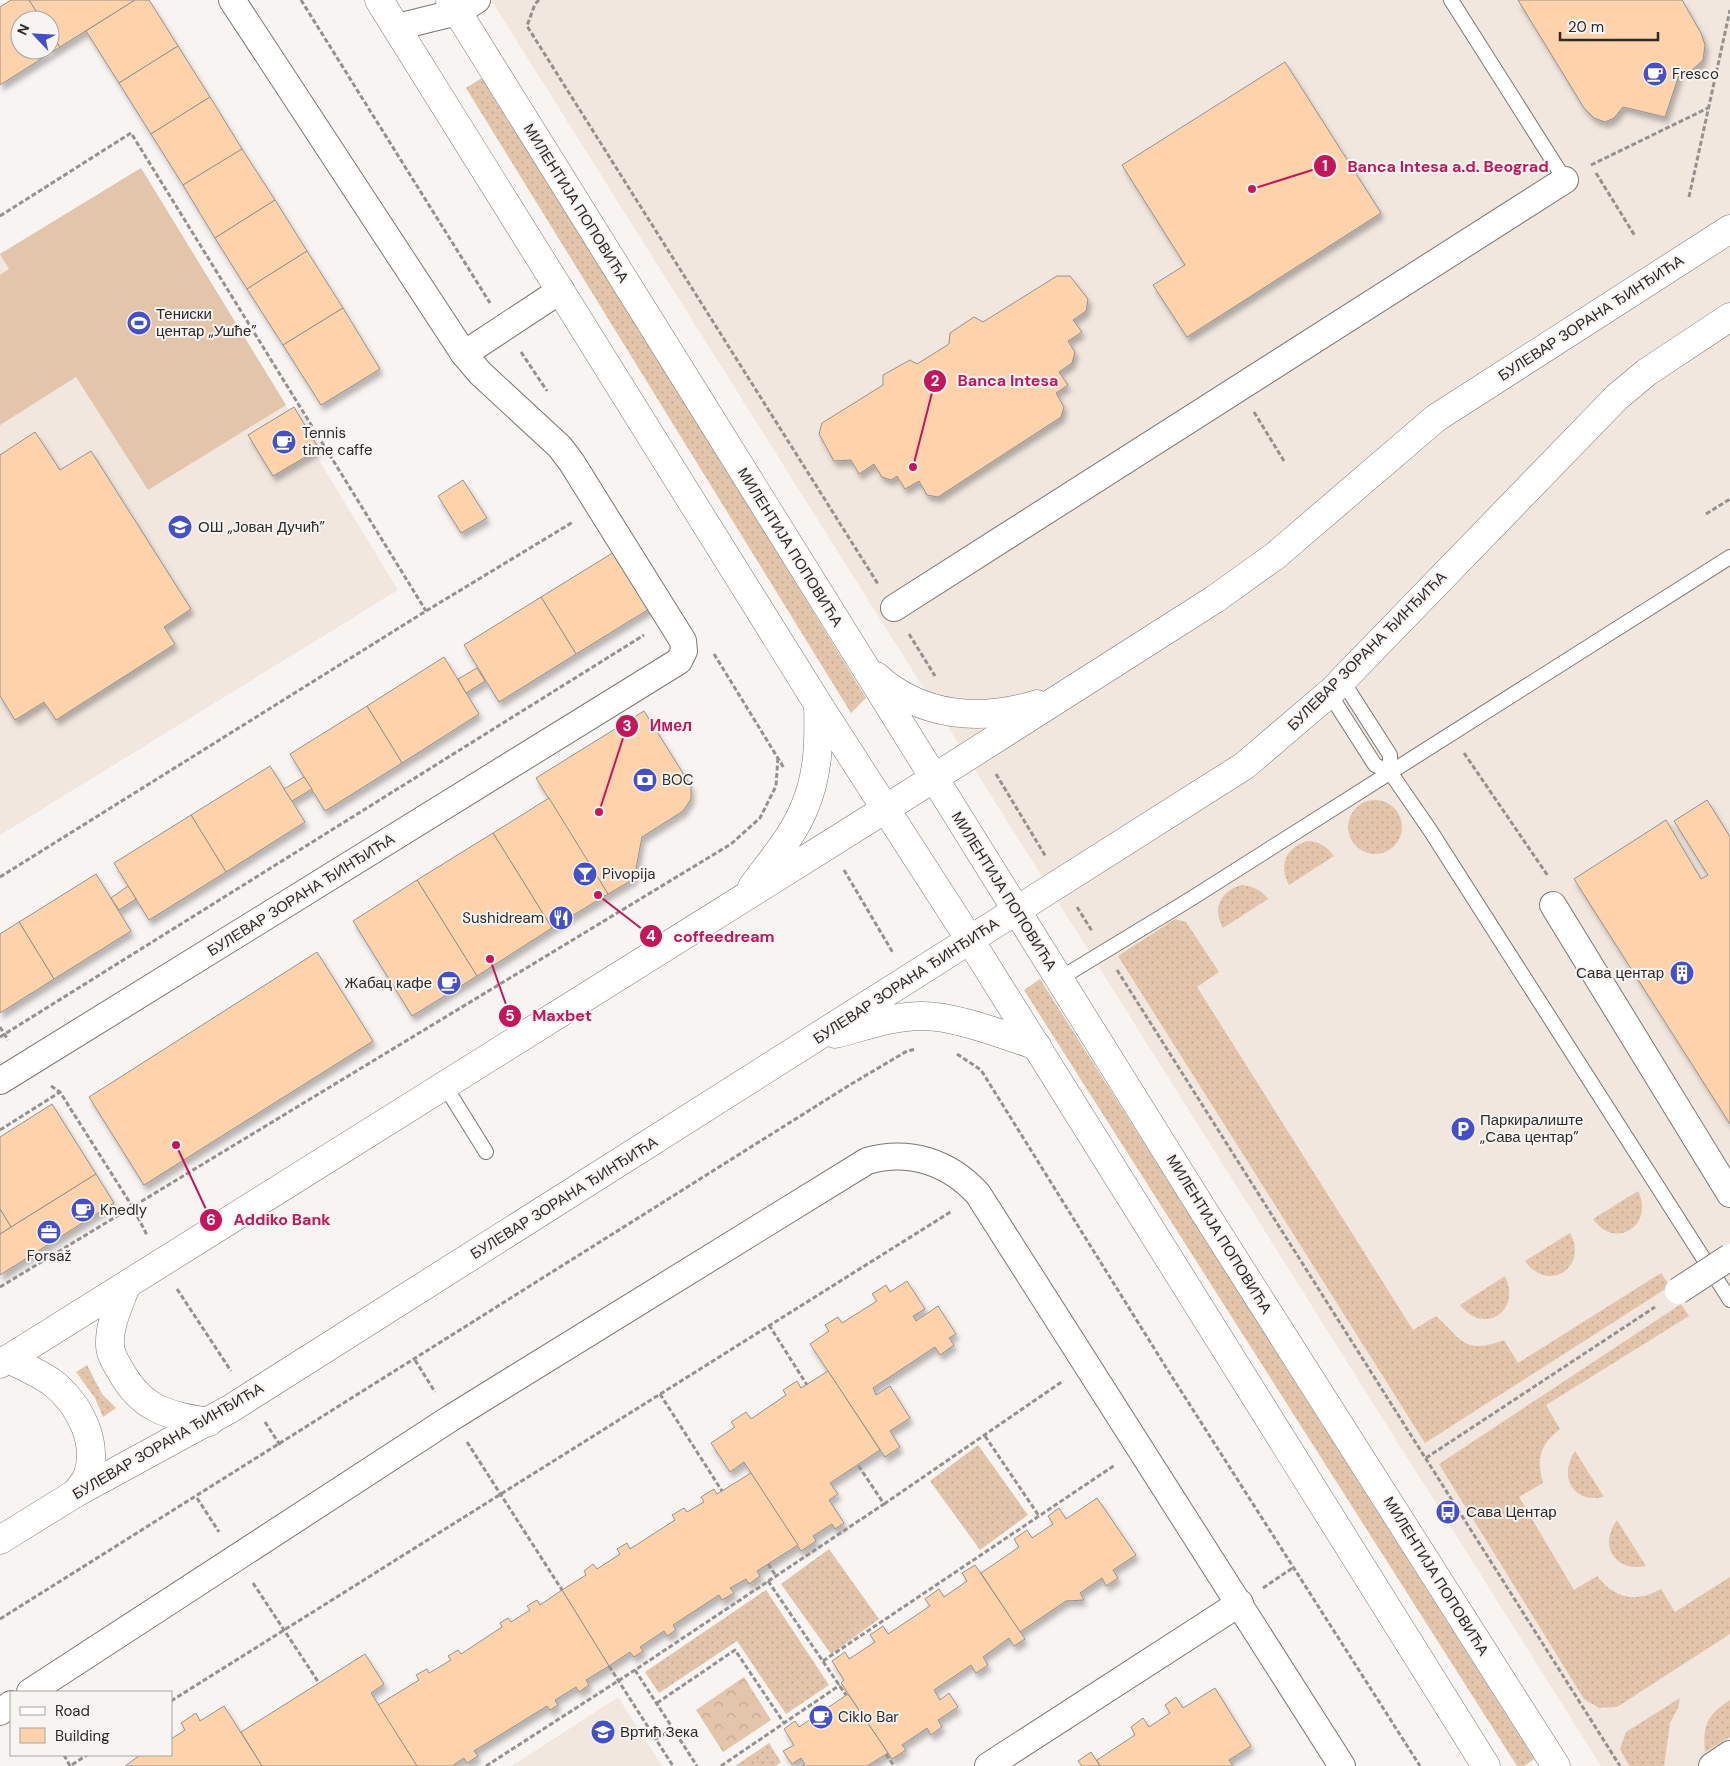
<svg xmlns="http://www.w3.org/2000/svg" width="1730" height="1766" viewBox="0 0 1730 1766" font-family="'DM Sans',sans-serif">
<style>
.built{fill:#f1e7df}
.grass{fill:url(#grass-dots)}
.park{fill:url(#park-crowns)}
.garden{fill:#e2c5ab}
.building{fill:#fed3ab;stroke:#95928f;filter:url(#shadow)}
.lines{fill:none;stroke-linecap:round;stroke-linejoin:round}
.lane-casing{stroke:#7a7775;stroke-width:16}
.street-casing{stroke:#7a7775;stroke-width:28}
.secondary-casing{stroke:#7a7775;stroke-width:29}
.path{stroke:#94918f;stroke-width:3;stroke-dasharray:5 2.5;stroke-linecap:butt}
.lane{stroke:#fff;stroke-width:14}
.street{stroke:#fff;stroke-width:26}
.secondary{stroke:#fff;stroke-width:28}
.street-bridge-casing{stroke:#7a7775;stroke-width:28;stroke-linecap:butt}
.street-bridge{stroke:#fff;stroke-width:26}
.labels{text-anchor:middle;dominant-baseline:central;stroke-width:4;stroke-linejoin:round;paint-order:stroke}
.poi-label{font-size:15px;fill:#2d2b2a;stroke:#f8f4f1;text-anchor:start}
.street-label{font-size:15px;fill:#2d2b2a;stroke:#f8f4f1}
.leader{fill:none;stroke:#c2185b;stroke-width:2}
.callout-dot{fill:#c2185b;stroke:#f8f4f1;stroke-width:2}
.mark-label{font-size:15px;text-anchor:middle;font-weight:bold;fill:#fff}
.callout-label{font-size:16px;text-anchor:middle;font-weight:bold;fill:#c2185b;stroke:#f8f4f1;stroke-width:4;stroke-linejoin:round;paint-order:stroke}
</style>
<defs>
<pattern id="grass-dots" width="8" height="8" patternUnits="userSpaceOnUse" patternTransform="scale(1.25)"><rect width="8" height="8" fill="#e2c5ab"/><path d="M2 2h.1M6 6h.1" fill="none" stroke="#c2a993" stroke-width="1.8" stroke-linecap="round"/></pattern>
<pattern id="park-crowns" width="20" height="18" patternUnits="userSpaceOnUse" patternTransform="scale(1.25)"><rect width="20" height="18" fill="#e2c5ab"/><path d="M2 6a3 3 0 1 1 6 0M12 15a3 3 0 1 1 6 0" fill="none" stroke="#c2a993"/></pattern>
<filter id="shadow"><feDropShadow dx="3" dy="5.5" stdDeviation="2.5" flood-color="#0004"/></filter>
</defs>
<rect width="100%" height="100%" fill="#f8f4f1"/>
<g class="built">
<path d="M491,0H1730V1766H1601Z"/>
<path d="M141,168L398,590L0,835V254Z"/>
<path d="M618,1697L662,1766H512Z"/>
</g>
<g class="grass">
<path d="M485,76L866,698L851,713L466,88Z"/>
<circle cx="1375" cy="827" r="27"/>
<path d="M1307,841C1320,842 1326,846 1334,856L1289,885C1278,865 1286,848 1307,841Z"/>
<path d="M1241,885C1253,886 1260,889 1268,899L1223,928C1212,908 1220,892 1241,885Z"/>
<path d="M1175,919L1186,922L1219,972L1197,987L1413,1330L1436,1316C1463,1340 1463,1355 1504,1340L1518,1363L1661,1273L1670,1286L1425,1443L1118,956Z"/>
<path d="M1040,979L1534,1759L1524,1766H1517L1024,990Z"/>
<path d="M1638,1191C1655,1225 1615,1251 1593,1219Z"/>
<path d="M1570,1233C1589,1267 1548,1294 1525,1261Z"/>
<path d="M1505,1276C1522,1311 1484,1336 1460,1305Z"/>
<path d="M1681,1304L1689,1316L1546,1405L1560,1429C1540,1445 1536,1458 1543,1483L1519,1497L1574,1590L1597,1576C1615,1599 1636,1603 1661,1589L1675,1612L1730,1577V1634L1617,1707L1599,1708L1584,1699L1439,1464Z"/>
<path d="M87,1365L102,1394L116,1408L103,1417L95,1398L76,1372Z"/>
<path d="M978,1445L1028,1515L980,1550L930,1481Z"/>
<path d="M1575,1451L1604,1497C1573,1504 1558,1477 1575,1451Z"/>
<path d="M1617,1520L1646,1566C1615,1573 1598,1545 1617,1520Z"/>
<path d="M829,1549L879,1619L831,1654L781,1584Z"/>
<path d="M766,1590L829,1685L786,1714L737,1641L659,1693L645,1672Z"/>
<path d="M1680,1698L1678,1708L1670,1723L1664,1766H1629L1620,1749L1626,1732Z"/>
<path d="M1730,1700V1737L1705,1752C1702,1725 1708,1714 1730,1700Z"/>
<path d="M769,1743L781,1762L776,1766H735Z"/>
</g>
<path class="park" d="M744,1677L771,1720L723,1752L696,1710Z"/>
<path class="garden" d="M141,168L286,405L148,490L76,377L0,425V275L9,269L0,254Z"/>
<g class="building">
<path d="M11,0H29L42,20H20V50H50V32L60,47L0,85V7Z"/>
<path d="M29,0H135L60,47L50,32V20H42Z"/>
<path d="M135,0H149L178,46L119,83L86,31Z"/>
<path d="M1518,0H1682L1701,33L1705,45L1703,60L1691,71L1681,69L1665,117L1623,107L1614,118L1605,122L1594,118L1584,108Z"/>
<path d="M178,46L210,97L151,134L119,83Z"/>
<path d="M1285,62L1381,213L1187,337L1153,285L1185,265L1122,165Z"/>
<path d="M210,97L242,149L183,185L151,134Z"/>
<path d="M242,149L275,200L215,238L183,185Z"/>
<path d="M275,200L307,251L247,289L215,238Z"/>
<path d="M307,251L343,308L283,345L247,289Z"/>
<path d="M1057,276H1070L1088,299L1086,311L1073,320L1082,332L1068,341L1075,352L1072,363L1059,372L1068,385L1056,393L1064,407L1061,417L938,497L927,495L919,481L905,489L897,476L891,480L882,477L874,464L859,474L851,460L834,461L819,434L822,423L883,385V375L910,360L917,364L949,344L950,333L974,317L983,322Z"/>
<path d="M343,308L380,369L321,405L283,345Z"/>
<path d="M294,407L319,449L273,476L248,435Z"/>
<path d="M35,432L60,470L91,451L191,609L164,627L175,644L56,720L44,702L15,720L0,696V455Z"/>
<path d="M463,480L487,518L461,533L438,496Z"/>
<path d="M619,549L654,606L576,654L541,597Z"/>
<path d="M541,597L576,654L499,702L464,645Z"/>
<path d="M444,657L479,714L402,763L367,706Z"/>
<path d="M477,668L485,681L466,693L458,679Z"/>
<path d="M367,706L402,763L325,811L290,754Z"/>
<path d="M644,711L691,786V799L683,811L642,837L634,879L608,894L536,778Z"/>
<path d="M270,766L305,822L226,872L191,815Z"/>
<path d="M304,777L312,789L292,801L284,789Z"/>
<path d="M549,798L608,894L552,928L493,833Z"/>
<path d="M1707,800L1730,837V1124L1574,879L1666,820L1701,879L1708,875L1674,821Z"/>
<path d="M191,815L226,872L149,920L114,863Z"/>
<path d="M493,833L552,928L477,976L417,880Z"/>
<path d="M96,874L131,931L54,979L19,922Z"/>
<path d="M417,880L477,976L412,1016L353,921Z"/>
<path d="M128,886L136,899L119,910L111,898Z"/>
<path d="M19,922L54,979L0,1013V934Z"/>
<path d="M317,952L373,1041L144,1185L89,1097Z"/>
<path d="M52,1104L96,1174L11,1227L0,1209V1137Z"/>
<path d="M96,1174L114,1203L0,1275V1234Z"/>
<path d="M0,1209L11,1227L0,1234Z"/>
<path d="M907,1281L925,1309L913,1316L916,1321L938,1306L956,1334L949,1338L954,1345L940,1355L935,1347L873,1388L876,1395L890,1386L910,1418L890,1431L900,1447L885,1457L810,1344L829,1331L825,1325L838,1317L842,1323L877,1301L872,1294L886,1285L890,1292Z"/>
<path d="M828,1371L880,1450L830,1483L838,1494L829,1500L844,1523L835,1529L832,1524L813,1536L816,1541L801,1551L744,1462L730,1472L711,1443L735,1427L731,1422L746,1412L751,1419L786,1395L783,1390L797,1381L801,1388Z"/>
<path d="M751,1473L798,1545L757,1571L760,1576L749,1584L746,1579L730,1588L734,1593L722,1600L719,1595L673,1625L676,1630L667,1636L664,1631L640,1647L643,1651L634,1657L630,1652L609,1666L562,1590L586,1575L584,1571L593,1564L597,1569L620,1554L617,1549L627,1543L630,1549L675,1520L672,1515L684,1508L687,1512L704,1502L701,1497L714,1489L717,1494Z"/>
<path d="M1097,1498L1136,1555L1113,1570L1118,1578L1106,1586L1102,1578L1080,1593L1084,1600L1066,1601L1020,1632L981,1573L1019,1547L1014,1539L1027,1530L1032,1538L1053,1524L1048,1516L1059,1508L1066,1519Z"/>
<path d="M975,1565L1025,1639L1014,1646L1009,1638L983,1657L988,1665L976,1673L971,1665L934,1690L940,1700L949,1693L958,1707L938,1720L942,1727L931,1735L927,1728L902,1745L906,1750L892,1759L841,1683L844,1680L832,1661L845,1652L849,1659L875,1642L870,1635L883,1626L888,1634L930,1606L925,1599L939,1589L944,1597L967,1581L962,1573Z"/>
<path d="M562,1590L609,1666L586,1680L589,1685L579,1692L576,1687L555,1700L558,1705L550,1710L547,1706L474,1751L478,1756L467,1763L464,1758L452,1766H417L378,1705L419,1680L416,1675L427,1669L429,1673L451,1660L448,1656L458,1650L461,1654L502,1627L500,1623L508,1618L511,1622L530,1610L527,1606L537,1600L540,1605Z"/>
<path d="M365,1654L384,1684L371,1693L417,1766H262L241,1732Z"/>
<path d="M1215,1688L1251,1746L1229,1760L1233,1766H1100L1097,1760L1135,1735L1131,1727L1143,1718L1149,1727L1170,1713L1165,1705L1176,1697L1183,1708Z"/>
<path d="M848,1694L888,1753L867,1766H802L805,1764L801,1758L792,1764L783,1751L794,1745L784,1729L795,1721L799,1727Z"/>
<path d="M224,1706L262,1766H125L140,1755H171V1739L185,1730L181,1723L196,1713L200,1721Z"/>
<path d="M1091,1752L1100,1766H1082L1078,1761Z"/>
</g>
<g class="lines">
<defs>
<g id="lane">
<path d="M1451,0L1565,180"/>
<path d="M1342,680L1390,755V772"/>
<path d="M1329,693L1375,765L1390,772L1430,830L1730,1300"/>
<path d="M1059,979L1189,900L1730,557"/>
<path d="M445,1086L486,1152"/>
</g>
<g id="street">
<path d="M397,27L458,12L477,0"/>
<path d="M464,354L561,290"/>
<path d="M894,608L1565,180"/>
<path d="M1553,905L1730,1194"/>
<path d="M0,1081L679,661L684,651L683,641L572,463L560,447L480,373L464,354L232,0"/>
<path d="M30,1692L451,1418L867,1161C909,1149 949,1162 978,1194L1342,1766"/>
<path d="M0,1712L11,1704"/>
<path d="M988,1766L1240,1603"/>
<path d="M1712,1766L1730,1754"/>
</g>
<g id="secondary">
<path d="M379,0L818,704L970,940L1486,1766"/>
<path d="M450,0L1203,1210L1556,1766"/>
<path d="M876,676C921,717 981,722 1037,704"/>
<path d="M752,887C770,862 794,835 805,806C819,773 819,738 818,704"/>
<path d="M835,1034C863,1027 893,1016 922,1016C956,1016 1004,1035 1037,1046"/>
<path d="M126,1286C119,1305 109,1325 110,1345C110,1354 116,1363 120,1370C142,1410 167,1415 209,1422"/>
<path d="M8,1359C23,1366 39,1373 53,1383C79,1404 100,1443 87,1477C85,1482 79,1488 76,1493"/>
<path d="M0,1364L868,820L1215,599L1275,556L1436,418L1730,229"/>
<path d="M0,1540L76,1493L230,1409L1244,766L1332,691L1617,397L1647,372L1730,317"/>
</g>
</defs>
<use href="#lane" class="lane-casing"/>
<use href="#street" class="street-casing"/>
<use href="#secondary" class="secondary-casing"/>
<g class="path">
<path d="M301,0L490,303"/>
<path d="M539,0L535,4L527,26L878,584"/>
<path d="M1591,165L1708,108"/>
<path d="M1596,173L1635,236"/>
<path d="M1689,197L1730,10"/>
<path d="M0,216L131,133L426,611"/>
<path d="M521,352L547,391"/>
<path d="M1254,412L1284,461"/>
<path d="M1706,514L1730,499"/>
<path d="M909,634L935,676"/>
<path d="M714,654L784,768"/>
<path d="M1464,753L1548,876"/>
<path d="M996,774L1046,857"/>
<path d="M844,870L893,953"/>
<path d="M0,877L426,611L573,522"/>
<path d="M1077,907L1092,931"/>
<path d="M1117,970L1620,1766"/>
<path d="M0,1027L8,1040"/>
<path d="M0,1037L644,635"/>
<path d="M957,1054L981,1070L1167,1369L1420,1766"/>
<path d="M51,1086L60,1092L132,1206L147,1235"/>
<path d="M0,1130L60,1092"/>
<path d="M0,1287L731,844L760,818L776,786L778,757"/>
<path d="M177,1289L231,1371"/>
<path d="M769,1325L807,1385"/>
<path d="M415,1360L435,1392"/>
<path d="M660,1394L722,1491"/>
<path d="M265,1422L280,1445"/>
<path d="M985,1436L1039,1516"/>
<path d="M467,1442L562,1590"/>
<path d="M1426,1458L1655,1307"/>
<path d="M197,1498L219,1532"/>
<path d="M884,1504L1063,1381"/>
<path d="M768,1564L776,1576"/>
<path d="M768,1581L846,1695"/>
<path d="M253,1583L319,1683"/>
<path d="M1263,1588L1294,1567"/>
<path d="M0,1619L848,1086L907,1051L916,1049"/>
<path d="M823,1661L1115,1465"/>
<path d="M609,1666L673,1766"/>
<path d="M635,1670L697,1766"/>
<path d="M171,1701L952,1211"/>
<path d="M657,1703L735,1650L784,1723"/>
<path d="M656,1739L673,1729"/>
<path d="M886,1754L894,1766"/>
<path d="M64,1755L70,1766L87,1755"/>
<path d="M486,1766L635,1670L884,1504L858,1465"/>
<path d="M721,1766L840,1685"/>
</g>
<use href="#lane" class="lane"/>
<use href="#street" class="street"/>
<use href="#secondary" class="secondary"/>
<defs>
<path id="street-bridge" d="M1678,1291L1730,1257"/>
</defs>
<use href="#street-bridge" class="street-bridge-casing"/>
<use href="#street-bridge" class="street-bridge"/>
</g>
<defs>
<symbol id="cafe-disc" viewBox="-11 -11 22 22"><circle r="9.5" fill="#4650c5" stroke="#f8f4f1"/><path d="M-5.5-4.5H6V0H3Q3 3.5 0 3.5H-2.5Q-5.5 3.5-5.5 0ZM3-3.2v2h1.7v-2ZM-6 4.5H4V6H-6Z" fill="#fff"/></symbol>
<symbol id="stadium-disc" viewBox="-11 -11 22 22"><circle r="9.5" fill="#4650c5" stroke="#f8f4f1"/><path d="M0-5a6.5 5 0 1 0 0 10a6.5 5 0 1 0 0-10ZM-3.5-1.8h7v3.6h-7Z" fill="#fff"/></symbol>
<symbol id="school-disc" viewBox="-11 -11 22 22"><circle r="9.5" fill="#4650c5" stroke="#f8f4f1"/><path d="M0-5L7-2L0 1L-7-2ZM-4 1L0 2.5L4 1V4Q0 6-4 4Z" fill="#fff"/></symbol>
<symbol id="bank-disc" viewBox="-11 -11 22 22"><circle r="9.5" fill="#4650c5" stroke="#f8f4f1"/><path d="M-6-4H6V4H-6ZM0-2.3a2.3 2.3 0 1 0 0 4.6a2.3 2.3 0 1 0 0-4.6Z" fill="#fff"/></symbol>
<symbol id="bar-disc" viewBox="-11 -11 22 22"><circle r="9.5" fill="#4650c5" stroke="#f8f4f1"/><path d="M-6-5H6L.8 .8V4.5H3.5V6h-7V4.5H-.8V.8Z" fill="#fff"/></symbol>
<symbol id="restaurant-disc" viewBox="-11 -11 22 22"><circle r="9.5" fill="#4650c5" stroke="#f8f4f1"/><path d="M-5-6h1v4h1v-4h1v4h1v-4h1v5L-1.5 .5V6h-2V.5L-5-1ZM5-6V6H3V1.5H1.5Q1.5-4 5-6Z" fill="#fff"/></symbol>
<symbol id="building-disc" viewBox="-11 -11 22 22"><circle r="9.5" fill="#4650c5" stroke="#f8f4f1"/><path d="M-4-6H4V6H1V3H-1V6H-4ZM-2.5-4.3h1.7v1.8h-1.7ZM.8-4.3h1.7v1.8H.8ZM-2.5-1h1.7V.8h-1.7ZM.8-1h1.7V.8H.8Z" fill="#fff"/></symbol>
<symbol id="parking-disc" viewBox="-11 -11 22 22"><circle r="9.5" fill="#4650c5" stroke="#f8f4f1"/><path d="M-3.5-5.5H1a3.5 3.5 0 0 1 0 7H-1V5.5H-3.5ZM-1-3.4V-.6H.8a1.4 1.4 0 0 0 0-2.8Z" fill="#fff"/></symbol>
<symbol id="office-disc" viewBox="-11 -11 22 22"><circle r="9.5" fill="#4650c5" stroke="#f8f4f1"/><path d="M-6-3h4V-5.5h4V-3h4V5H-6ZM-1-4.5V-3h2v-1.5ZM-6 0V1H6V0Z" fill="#fff"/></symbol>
<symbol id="bus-disc" viewBox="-11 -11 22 22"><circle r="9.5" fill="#4650c5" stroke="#f8f4f1"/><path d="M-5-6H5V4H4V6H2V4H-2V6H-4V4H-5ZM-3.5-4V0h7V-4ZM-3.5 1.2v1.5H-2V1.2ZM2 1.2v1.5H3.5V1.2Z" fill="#fff"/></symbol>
</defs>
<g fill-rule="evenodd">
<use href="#cafe-disc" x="1641" y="60" width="28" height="28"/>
<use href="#stadium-disc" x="125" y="309" width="28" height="28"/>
<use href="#cafe-disc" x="270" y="428" width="28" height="28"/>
<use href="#school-disc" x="166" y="513" width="28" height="28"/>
<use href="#bank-disc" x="631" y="766" width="28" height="28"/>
<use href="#bar-disc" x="571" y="860" width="28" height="28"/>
<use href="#restaurant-disc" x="547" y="904" width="28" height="28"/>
<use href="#building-disc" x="1668" y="959" width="28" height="28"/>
<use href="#cafe-disc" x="435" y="969" width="28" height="28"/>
<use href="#parking-disc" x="1449" y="1115" width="28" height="28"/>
<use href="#cafe-disc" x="69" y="1196" width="28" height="28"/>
<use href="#office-disc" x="35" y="1218" width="28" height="28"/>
<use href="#bus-disc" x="1434" y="1498" width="28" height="28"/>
<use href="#cafe-disc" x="807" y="1703" width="28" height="28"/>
<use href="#school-disc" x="589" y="1718" width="28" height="28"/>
</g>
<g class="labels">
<g class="poi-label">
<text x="1672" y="74">Fresco</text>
<text x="156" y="314">Тениски<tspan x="156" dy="17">центар „Ушће”</tspan></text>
<text x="302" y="433">Tennis<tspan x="302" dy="17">time caffe</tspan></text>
<text x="198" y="527">ОШ „Јован Дучић”</text>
<text x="662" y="780">BOC</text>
<text x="602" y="874">Pivopija</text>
<text x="544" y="918" text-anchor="end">Sushidream</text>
<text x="1664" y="973" text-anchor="end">Сава центар</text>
<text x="432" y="983" text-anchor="end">Жабац кафе</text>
<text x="1480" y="1120">Паркиралиште<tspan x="1480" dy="17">„Сава центар”</tspan></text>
<text x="100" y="1210">Knedly</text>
<text x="49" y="1256" text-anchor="middle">Forsaž</text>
<text x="1466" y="1512">Сава Центар</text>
<text x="838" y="1717">Ciklo Bar</text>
<text x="620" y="1732">Вртић Зека</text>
</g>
<g class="street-label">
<text transform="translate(576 203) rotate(58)">МИЛЕНТИЈА ПОПОВИЋА</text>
<text transform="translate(1591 318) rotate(-33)">БУЛЕВАР ЗОРАНА ЂИНЂИЋА</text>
<text transform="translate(790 547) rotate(58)">МИЛЕНТИЈА ПОПОВИЋА</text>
<text transform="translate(1367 651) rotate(-45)">БУЛЕВАР ЗОРАНА ЂИНЂИЋА</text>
<text transform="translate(1004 891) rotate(58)">МИЛЕНТИЈА ПОПОВИЋА</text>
<text transform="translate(301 895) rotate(-32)">БУЛЕВАР ЗОРАНА ЂИНЂИЋА</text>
<text transform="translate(906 981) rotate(-33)">БУЛЕВАР ЗОРАНА ЂИНЂИЋА</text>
<text transform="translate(564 1198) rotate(-32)">БУЛЕВАР ЗОРАНА ЂИНЂИЋА</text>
<text transform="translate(1219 1234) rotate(58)">МИЛЕНТИЈА ПОПОВИЋА</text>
<text transform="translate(168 1441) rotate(-30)">БУЛЕВАР ЗОРАНА ЂИНЂИЋА</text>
<text transform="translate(1436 1576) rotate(58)">МИЛЕНТИЈА ПОПОВИЋА</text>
</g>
</g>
<path class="leader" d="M1252 189L1325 166M913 467L935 381M599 812L627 726M598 895L651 936M490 959L510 1016M176 1145L211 1220"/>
<g class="callout-dot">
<circle cx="1252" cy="189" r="5"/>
<circle cx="913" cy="467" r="5"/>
<circle cx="599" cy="812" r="5"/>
<circle cx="598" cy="895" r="5"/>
<circle cx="490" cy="959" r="5"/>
<circle cx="176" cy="1145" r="5"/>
<circle cx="1325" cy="166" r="12"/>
<circle cx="935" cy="381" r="12"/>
<circle cx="627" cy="726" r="12"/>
<circle cx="651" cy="936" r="12"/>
<circle cx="510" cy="1016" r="12"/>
<circle cx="211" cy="1220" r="12"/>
</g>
<g class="mark-label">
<text x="1325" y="171">1</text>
<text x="935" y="386">2</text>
<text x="627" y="731">3</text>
<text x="651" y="941">4</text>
<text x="510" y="1021">5</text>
<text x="211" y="1225">6</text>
</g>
<g class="callout-label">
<text x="1448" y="172">Banca Intesa a.d. Beograd</text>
<text x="1008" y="386">Banca Intesa</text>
<text x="671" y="731">Имел</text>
<text x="724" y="942">coffeedream</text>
<text x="562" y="1021">Maxbet</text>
<text x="282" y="1225">Addiko Bank</text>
</g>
<rect x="10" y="1691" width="162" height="65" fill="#f8f4f1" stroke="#a7a4a1"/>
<rect x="20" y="1707" width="25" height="8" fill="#ffffff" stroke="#a7a4a1"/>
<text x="55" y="1716" font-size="15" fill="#2d2b2a">Road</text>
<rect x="20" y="1728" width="25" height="15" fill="#fed3ab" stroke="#a7a4a1"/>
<text x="55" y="1741" font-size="15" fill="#2d2b2a">Building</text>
<g transform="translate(35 35) rotate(295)"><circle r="24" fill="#f8f4f1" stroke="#a7a4a1"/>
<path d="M0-4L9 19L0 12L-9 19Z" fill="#4650c5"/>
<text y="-8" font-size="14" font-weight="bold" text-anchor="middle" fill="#2d2b2a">N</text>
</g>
<path d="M1560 32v8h98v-8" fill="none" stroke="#2d2b2a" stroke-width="2.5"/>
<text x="1568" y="32" font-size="15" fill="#2d2b2a" stroke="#f8f4f1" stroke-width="4" paint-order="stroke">20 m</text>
</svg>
